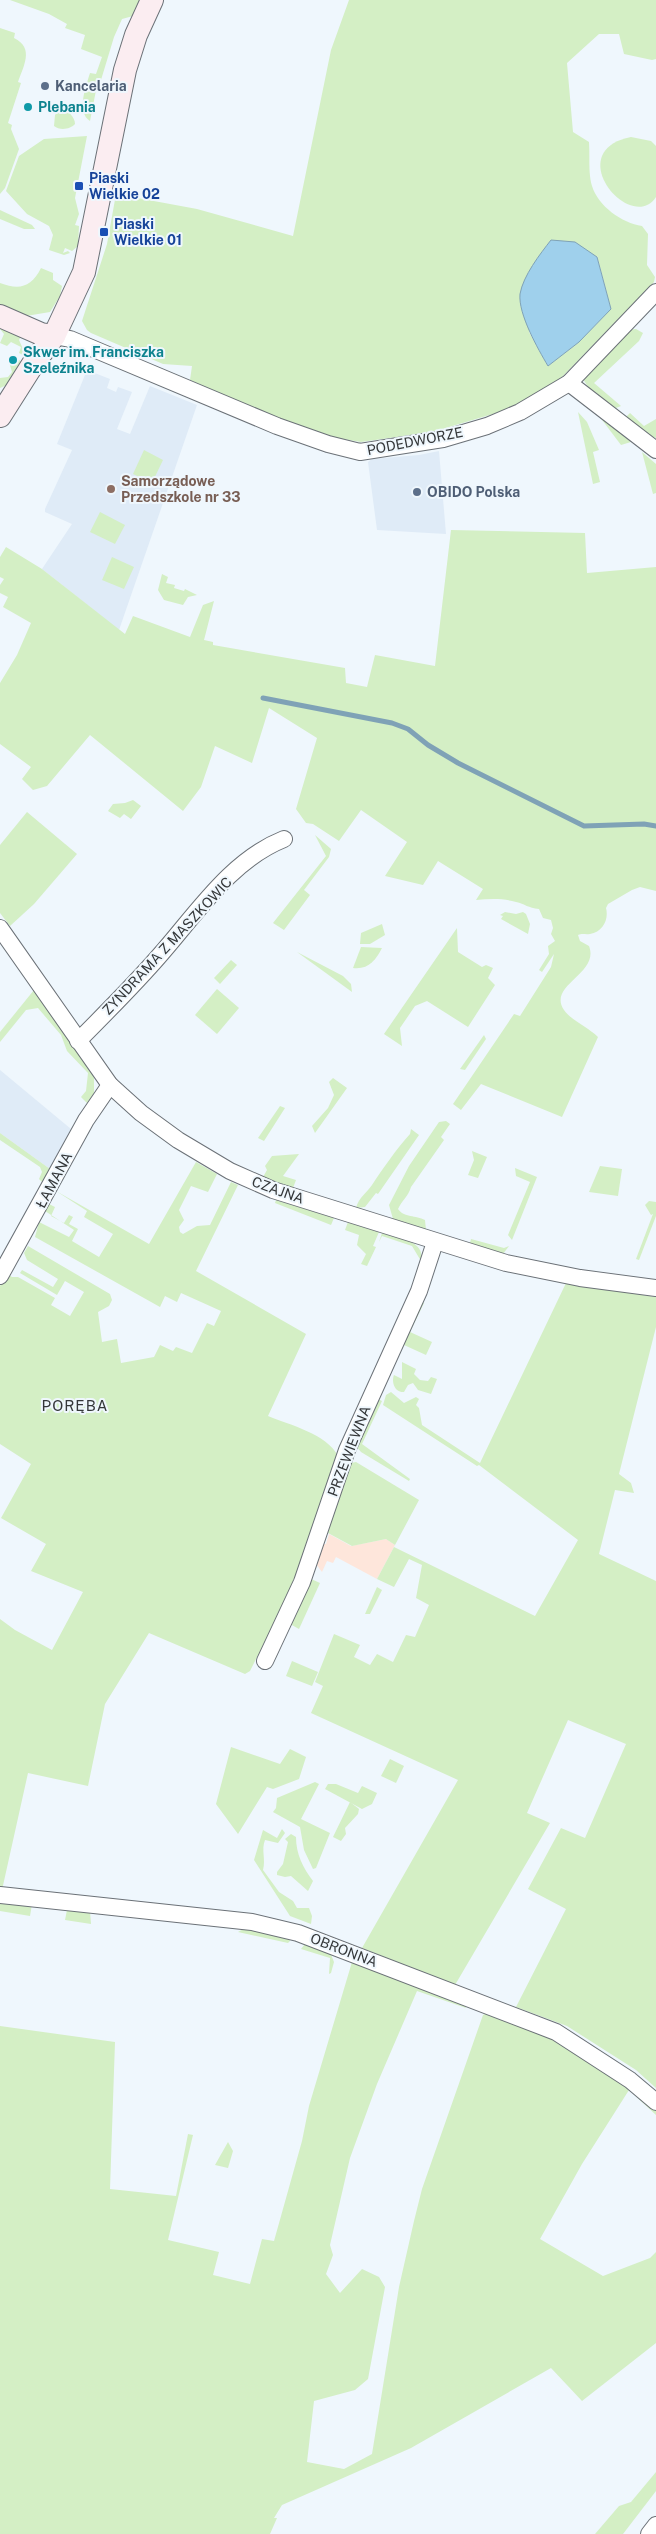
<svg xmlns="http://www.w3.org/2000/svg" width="656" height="2534" viewBox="0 0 656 2534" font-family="'Public Sans',sans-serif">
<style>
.built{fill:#dfebf7}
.industrial{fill:#fee6db}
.green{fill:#d4efc5;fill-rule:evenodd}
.water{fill:#9fd0ec;stroke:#7fa2b6}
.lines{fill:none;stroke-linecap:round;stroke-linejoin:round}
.stream{stroke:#7fa2b6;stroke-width:5}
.street-casing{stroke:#6b7177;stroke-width:18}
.secondary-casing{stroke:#6b7177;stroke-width:24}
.street{stroke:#fff;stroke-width:16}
.secondary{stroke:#fbedf1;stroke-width:22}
.service-dot{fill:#5c6f8a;stroke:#eff7fd;stroke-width:2}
.culture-dot{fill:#0f9aa8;stroke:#eff7fd;stroke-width:2}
.transit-dot{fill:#1a4fb4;stroke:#eff7fd;stroke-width:2}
.education-dot{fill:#8d6e63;stroke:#eff7fd;stroke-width:2}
.labels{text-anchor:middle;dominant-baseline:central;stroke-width:4;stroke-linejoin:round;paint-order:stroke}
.service-label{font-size:14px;font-weight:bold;fill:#4e5e75;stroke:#eff7fd;text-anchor:start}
.culture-label{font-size:14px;font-weight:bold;fill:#0d838f;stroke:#eff7fd;text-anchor:start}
.transit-label{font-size:14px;font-weight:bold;fill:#164399;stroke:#eff7fd;text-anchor:start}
.street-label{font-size:14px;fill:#343739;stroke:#eff7fd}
.education-label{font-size:14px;font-weight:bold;fill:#785e54;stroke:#eff7fd;text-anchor:start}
.neighbourhood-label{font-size:15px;letter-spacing:1px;fill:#343739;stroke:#eff7fd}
</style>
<rect width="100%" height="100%" fill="#eff7fd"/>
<g class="built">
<path d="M87,370L110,379L107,388L116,392L118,387L132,392L117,429L130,434L150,386L197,405L119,630L42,569L72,524L45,512V509L72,450L57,444Z"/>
<path d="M439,451L446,534L377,530L368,462L372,459L419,455Z"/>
<path d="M0,1070L71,1129L50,1169L0,1133Z"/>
</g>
<path class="industrial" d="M329,1534L351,1546L386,1539L395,1545L377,1579L336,1557L333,1563L327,1561L322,1572L313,1560L322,1544H326Z"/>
<g class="green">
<path d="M10,0H141L133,16L122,19L114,37L101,80H98L90,121C76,112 86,86 90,73L96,74L102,57L81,49L85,35L65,28L67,24L49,14Z"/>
<path d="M349,0H656V59L652,60L624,54L619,34H599L567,63L573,132L589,142C590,156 588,173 592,186C598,206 622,223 642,226L648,234L647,265L655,277L654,282L563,376L547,389L523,403L493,414L432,432L361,442L331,437L252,408L190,380L192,366L163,364L91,333L87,330L82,321L107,244L116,194L197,209L293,236L331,50ZM597,256L611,309L579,342L548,366L529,332Z"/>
<path d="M0,28L15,33L14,38C35,48 23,67 18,82L21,83L8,123L12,125L11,129L19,149L5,188L0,194Z"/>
<path d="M61,108C67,109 75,117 75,124C71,129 60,131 54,126L55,115Z"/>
<path d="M87,136L75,198L79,214L75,225L79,226L78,246L72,251L65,248L63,253L68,251L70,253L64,255L49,250L53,235L49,226L27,214L6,191L19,156L44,139Z"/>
<path d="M631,137L651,141L656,146V197C631,235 560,151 631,137Z"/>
<path d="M0,210L32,225L35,229H24L0,219Z"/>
<path d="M41,268L53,273V280L62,286L60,296L50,312L26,316L0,306V283C19,290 31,288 41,268Z"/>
<path d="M3,328L21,336L19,340L23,349V355L19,353L21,347L11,342L7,346L0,343L4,334L0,329Z"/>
<path d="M636,329L643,333L639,341L594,383L621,406L616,408L590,390L583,379L628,330Z"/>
<path d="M13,356L22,362L9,384L0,388V378L8,377L12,372L9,362Z"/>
<path d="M593,408L631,442L621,445Z"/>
<path d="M578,412L587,422L599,450L593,452L600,482L593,484Z"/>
<path d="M630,413L644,426L656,419V438L643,433L626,417Z"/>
<path d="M144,450L163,460L152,483L133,474Z"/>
<path d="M642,452L656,464V493L653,494Z"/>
<path d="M100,512L125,525L115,544L90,532Z"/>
<path d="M451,530L585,533L587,573L656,567V891L640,887L632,890L608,904L606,908C609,919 603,932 590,934C585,935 583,933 578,935L580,941L589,946C600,974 547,985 564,1010C572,1021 588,1027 598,1037L562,1117L481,1084L461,1110L453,1104L514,1014L520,1016L551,967L554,954L542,972L539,970L549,954L548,946L555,941L551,934L553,928L551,920L543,918L539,909C528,908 525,904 516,902C503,898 489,899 476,900L483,889L438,861L423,885L385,876L407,842L361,810L339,841L313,824L306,823L296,809L317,738L269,708L252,763L215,746L201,787L183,811L90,735L47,786L33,790L22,779L31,767L0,744V683L17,655L31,623L3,607L8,597L0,593V585L4,579L0,577V557L6,547L42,569L125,634L133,616L190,637L203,605L214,601L204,640L213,642V645L345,668L346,683L367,687L375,655L435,666Z"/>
<path d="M112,557L134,567L124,589L102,580Z"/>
<path d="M162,574L168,577L166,583L175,585L174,588L184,591L185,589L197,595L188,597L183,605L164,600L158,590Z"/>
<path d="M133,800L141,806L131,819L124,814L120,818L108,811L113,804L125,803Z"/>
<path d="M27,812L77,854L34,904L10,926L0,913V845Z"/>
<path d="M315,835L331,849L329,857L304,890L310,895L284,930L273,923L326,856Z"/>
<path d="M505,912L516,914L523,912L526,914L530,924L528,934L501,919L503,916L500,915Z"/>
<path d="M382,924L385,935L370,944H360L361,933Z"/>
<path d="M457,928L458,952L482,967L486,965L493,968L488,978L495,985L468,1027L427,1001L415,1006L400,1028L402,1046L384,1034Z"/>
<path d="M361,947L382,948C376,960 368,970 353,968Z"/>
<path d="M297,952L343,976L351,984L352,992Z"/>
<path d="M231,960L237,965L220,984L214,978Z"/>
<path d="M217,989L239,1008L217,1034L195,1015Z"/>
<path d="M34,990L94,1076V1093L87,1103L81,1097L86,1091L88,1073L67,1051L61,1035L38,1008L26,1010L0,1042V1032Z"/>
<path d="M484,1035L486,1039L465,1070L460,1069Z"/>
<path d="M333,1078L347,1088L315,1133L312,1126L328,1108L334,1095L329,1082Z"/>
<path d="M280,1106L285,1108L264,1141L258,1138Z"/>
<path d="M446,1121L450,1124L441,1137L444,1140L411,1187C408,1197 402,1200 398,1209C404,1218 416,1215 425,1220L426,1230L393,1219L389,1205L409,1166L439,1122Z"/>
<path d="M411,1129L419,1135L378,1194L376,1193L365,1207L356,1208C359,1197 366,1194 372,1185C384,1167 395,1151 410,1134Z"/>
<path d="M0,1133L50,1169L43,1183L39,1179L42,1172L40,1167L0,1140Z"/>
<path d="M472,1151L487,1157L478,1178L468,1175L474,1160Z"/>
<path d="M299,1154L283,1176L296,1180L293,1188L263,1177L267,1170L265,1166L272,1156Z"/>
<path d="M196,1162L217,1174L208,1192L191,1186L179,1210L184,1220L179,1227L180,1232L183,1234L197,1226L210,1225L231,1182L238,1185L196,1271L306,1334L268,1416C290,1425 327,1434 338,1456L295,1584L268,1645L258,1655L250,1671L245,1674L149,1633L105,1704L88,1786L28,1773L2,1890H0V1619L15,1630L52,1650L83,1592L31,1571L46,1544L1,1518L31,1464L0,1444V1286L8,1274L12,1277H18L55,1298L51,1305L70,1316L84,1292L65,1281L57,1295L20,1273L22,1270L53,1287L58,1279L27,1260L24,1253L28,1246L110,1294L112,1300L109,1306L98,1312L102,1342L117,1339L121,1363L154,1357L160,1345L173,1351L176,1347L192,1353L207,1323L214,1326L221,1311L181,1293L177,1302L165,1296L160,1307L35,1237L39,1222L69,1237L74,1230L45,1211L49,1204L55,1207L51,1216L64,1223L69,1215L73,1217L69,1224L78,1229L72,1241L99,1257L113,1234L84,1217L87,1211L56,1191L149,1244Z"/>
<path d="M600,1166L622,1169L618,1196L589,1192Z"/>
<path d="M515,1168L537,1177L512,1240L508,1235L530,1182L516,1176Z"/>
<path d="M276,1200L334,1218L331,1225L275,1203Z"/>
<path d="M649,1201L656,1202V1216L639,1260L636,1259L653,1214L651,1215L645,1205Z"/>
<path d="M348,1222L379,1232L373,1246L376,1247L367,1266L361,1264L366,1254L357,1245L359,1235L345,1230Z"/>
<path d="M382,1233C397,1238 426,1240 421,1261L412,1246L382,1236L379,1242Z"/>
<path d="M471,1239L504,1248L509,1246L503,1254L470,1243Z"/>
<path d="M566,1283L656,1297V1327L619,1474L631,1483L634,1493L615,1490L599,1554L656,1581V2088L636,2070L567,2026L516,2007L566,1909L528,1889L561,1828L585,1838L626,1744L568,1720L527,1813L550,1823L455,1985L362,1948L458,1780L311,1713L323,1686L315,1682L334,1634L360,1645L354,1657L370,1665L377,1654L393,1662L406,1635L415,1637L429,1605L416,1598L422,1565L409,1559L394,1587L377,1579L394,1547L535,1616L578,1540L479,1465L477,1466L383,1405L386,1395L391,1392L404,1403L416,1397L419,1399L416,1405L419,1408L422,1425L480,1463Z"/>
<path d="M422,1302L424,1303L410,1332L432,1342L426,1355L404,1345L403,1347L400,1343Z"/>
<path d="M402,1362L416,1369L414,1374L420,1380L428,1381L431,1377L437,1379L431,1394L418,1390L413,1383L408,1385L404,1392C395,1393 391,1382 394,1375L402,1379Z"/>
<path d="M378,1399L382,1401L362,1444L410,1479L409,1481L361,1452L356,1446Z"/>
<path d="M356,1462L419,1500L395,1545L386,1539L352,1546L328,1533L326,1527L351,1463Z"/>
<path d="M309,1578L320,1583L299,1629L290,1624Z"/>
<path d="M377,1587L382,1590L370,1614H365Z"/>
<path d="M292,1661L318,1672L312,1686L286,1676Z"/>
<path d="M231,1747L280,1764L290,1749L306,1757L299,1779L273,1789L267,1787L238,1834L216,1804Z"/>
<path d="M390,1759L404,1766L396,1783L381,1776Z"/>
<path d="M315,1782L319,1784L301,1819L330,1833L316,1868L313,1869L304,1850L300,1827L273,1812L276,1808L277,1798Z"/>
<path d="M328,1784H336L358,1793L362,1786L377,1793L372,1804L362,1809L325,1789Z"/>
<path d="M350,1802L359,1809L358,1814L345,1828L346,1834L341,1841L333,1837Z"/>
<path d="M282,1829L285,1833L278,1843L265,1840C261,1850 266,1859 263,1870L279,1892L293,1901L297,1908H309L312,1916L311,1924L290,1916L254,1860L263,1830L277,1838Z"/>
<path d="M291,1834L296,1837C296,1854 303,1868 313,1881L308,1891L291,1876L285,1877L277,1875V1872L283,1864L288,1842L285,1839Z"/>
<path d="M0,1901L32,1904L30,1916L0,1911Z"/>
<path d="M67,1910L90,1911L91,1924L65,1920Z"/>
<path d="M245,1928L289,1937L290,1941L288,1943L238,1932Z"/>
<path d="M305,1944L330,1952L334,1962L331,1973L329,1974L330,1958L301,1949Z"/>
<path d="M352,1962L464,2004L466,2008L417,1991L377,2084L350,2158L330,2245L333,2255L326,2274L340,2293L362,2269L379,2277L385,2287L368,2379L355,2390L314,2401L307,2462L344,2469L372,2454L399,2287L414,2221L422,2189L483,2015L488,2013L546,2036L573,2050L656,2108V2115L629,2090L582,2164L540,2239L603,2276L650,2258L656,2252V2343L582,2401L551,2368L411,2448L282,2505L274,2518H277L270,2534H0V2026L115,2042L110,2189L176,2196L188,2134L193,2135L168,2240L219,2252L213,2275L250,2284L262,2239L274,2241L302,2141L309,2106Z"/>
<path d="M228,2142L233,2151L228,2168L215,2165Z"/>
<path d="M656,2472V2491L623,2534H595L619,2506L631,2502Z"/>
</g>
<path class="water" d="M551,240L575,242L597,257L611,309L579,342L548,366C538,349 518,314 520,294C523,276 540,254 551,240Z"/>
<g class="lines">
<path class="stream" d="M263,698L392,723L408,729L428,745L458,763L584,826L644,824L656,826"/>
<defs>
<g id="street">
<path d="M54,336L70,339L277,426L328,444L360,452L443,439L487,426L520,412L569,383L656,292"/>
<path d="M569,383L656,450"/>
<path d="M0,928L110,1085L141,1113L178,1140L230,1171L273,1190L506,1263L580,1278L656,1288"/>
<path d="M78,1041C106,1013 134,985 160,955C197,913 231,860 284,839"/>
<path d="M0,1276L86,1120L110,1085"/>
<path d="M265,1661L302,1582L347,1450L419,1291L435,1242"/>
<path d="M0,1895L252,1922L298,1933L556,2032L630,2080L656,2102"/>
<path d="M649,2534L656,2525"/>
</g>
<g id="secondary">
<path d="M0,316L41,334L54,336"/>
<path d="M0,416L33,364L54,336L84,272L125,70L136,35L152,0"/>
</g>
</defs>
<use href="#street" class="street-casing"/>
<use href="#secondary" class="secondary-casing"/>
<use href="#street" class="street"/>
<use href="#secondary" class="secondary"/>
</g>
<g class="service-dot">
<circle cx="45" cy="86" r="5"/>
<circle cx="417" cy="492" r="5"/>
</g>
<g class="culture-dot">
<circle cx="28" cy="107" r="5"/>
<circle cx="13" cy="360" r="5"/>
</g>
<g class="transit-dot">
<rect x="74" y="181" width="10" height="10" rx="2.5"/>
<rect x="99" y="227" width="10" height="10" rx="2.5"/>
</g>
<circle class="education-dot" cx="111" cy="489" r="5"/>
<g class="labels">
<g class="service-label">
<text x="55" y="86">Kancelaria</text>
<text x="427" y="492">OBIDO Polska</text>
</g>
<g class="culture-label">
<text x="38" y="107">Plebania</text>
<text x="23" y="352">Skwer im. Franciszka<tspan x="23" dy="16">Szeleźnika</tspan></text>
</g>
<g class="transit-label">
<text x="89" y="178">Piaski<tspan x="89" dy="16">Wielkie 02</tspan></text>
<text x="114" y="224">Piaski<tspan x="114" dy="16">Wielkie 01</tspan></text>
</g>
<g class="street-label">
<text transform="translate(415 441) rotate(-11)">PODEDWORZE</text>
<text transform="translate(167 946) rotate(-47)">ZYNDRAMA Z MASZKOWIC</text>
<text transform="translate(54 1180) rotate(-62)">ŁAMANA</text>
<text transform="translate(278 1190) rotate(20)">CZAJNA</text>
<text transform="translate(349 1451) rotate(-69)">PRZEWIEWNA</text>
<text transform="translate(344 1950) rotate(21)">OBRONNA</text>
</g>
<g class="education-label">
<text x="121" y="481">Samorządowe<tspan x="121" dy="16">Przedszkole nr 33</tspan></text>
</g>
<g class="neighbourhood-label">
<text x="75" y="1405">PORĘBA</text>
</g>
</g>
</svg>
